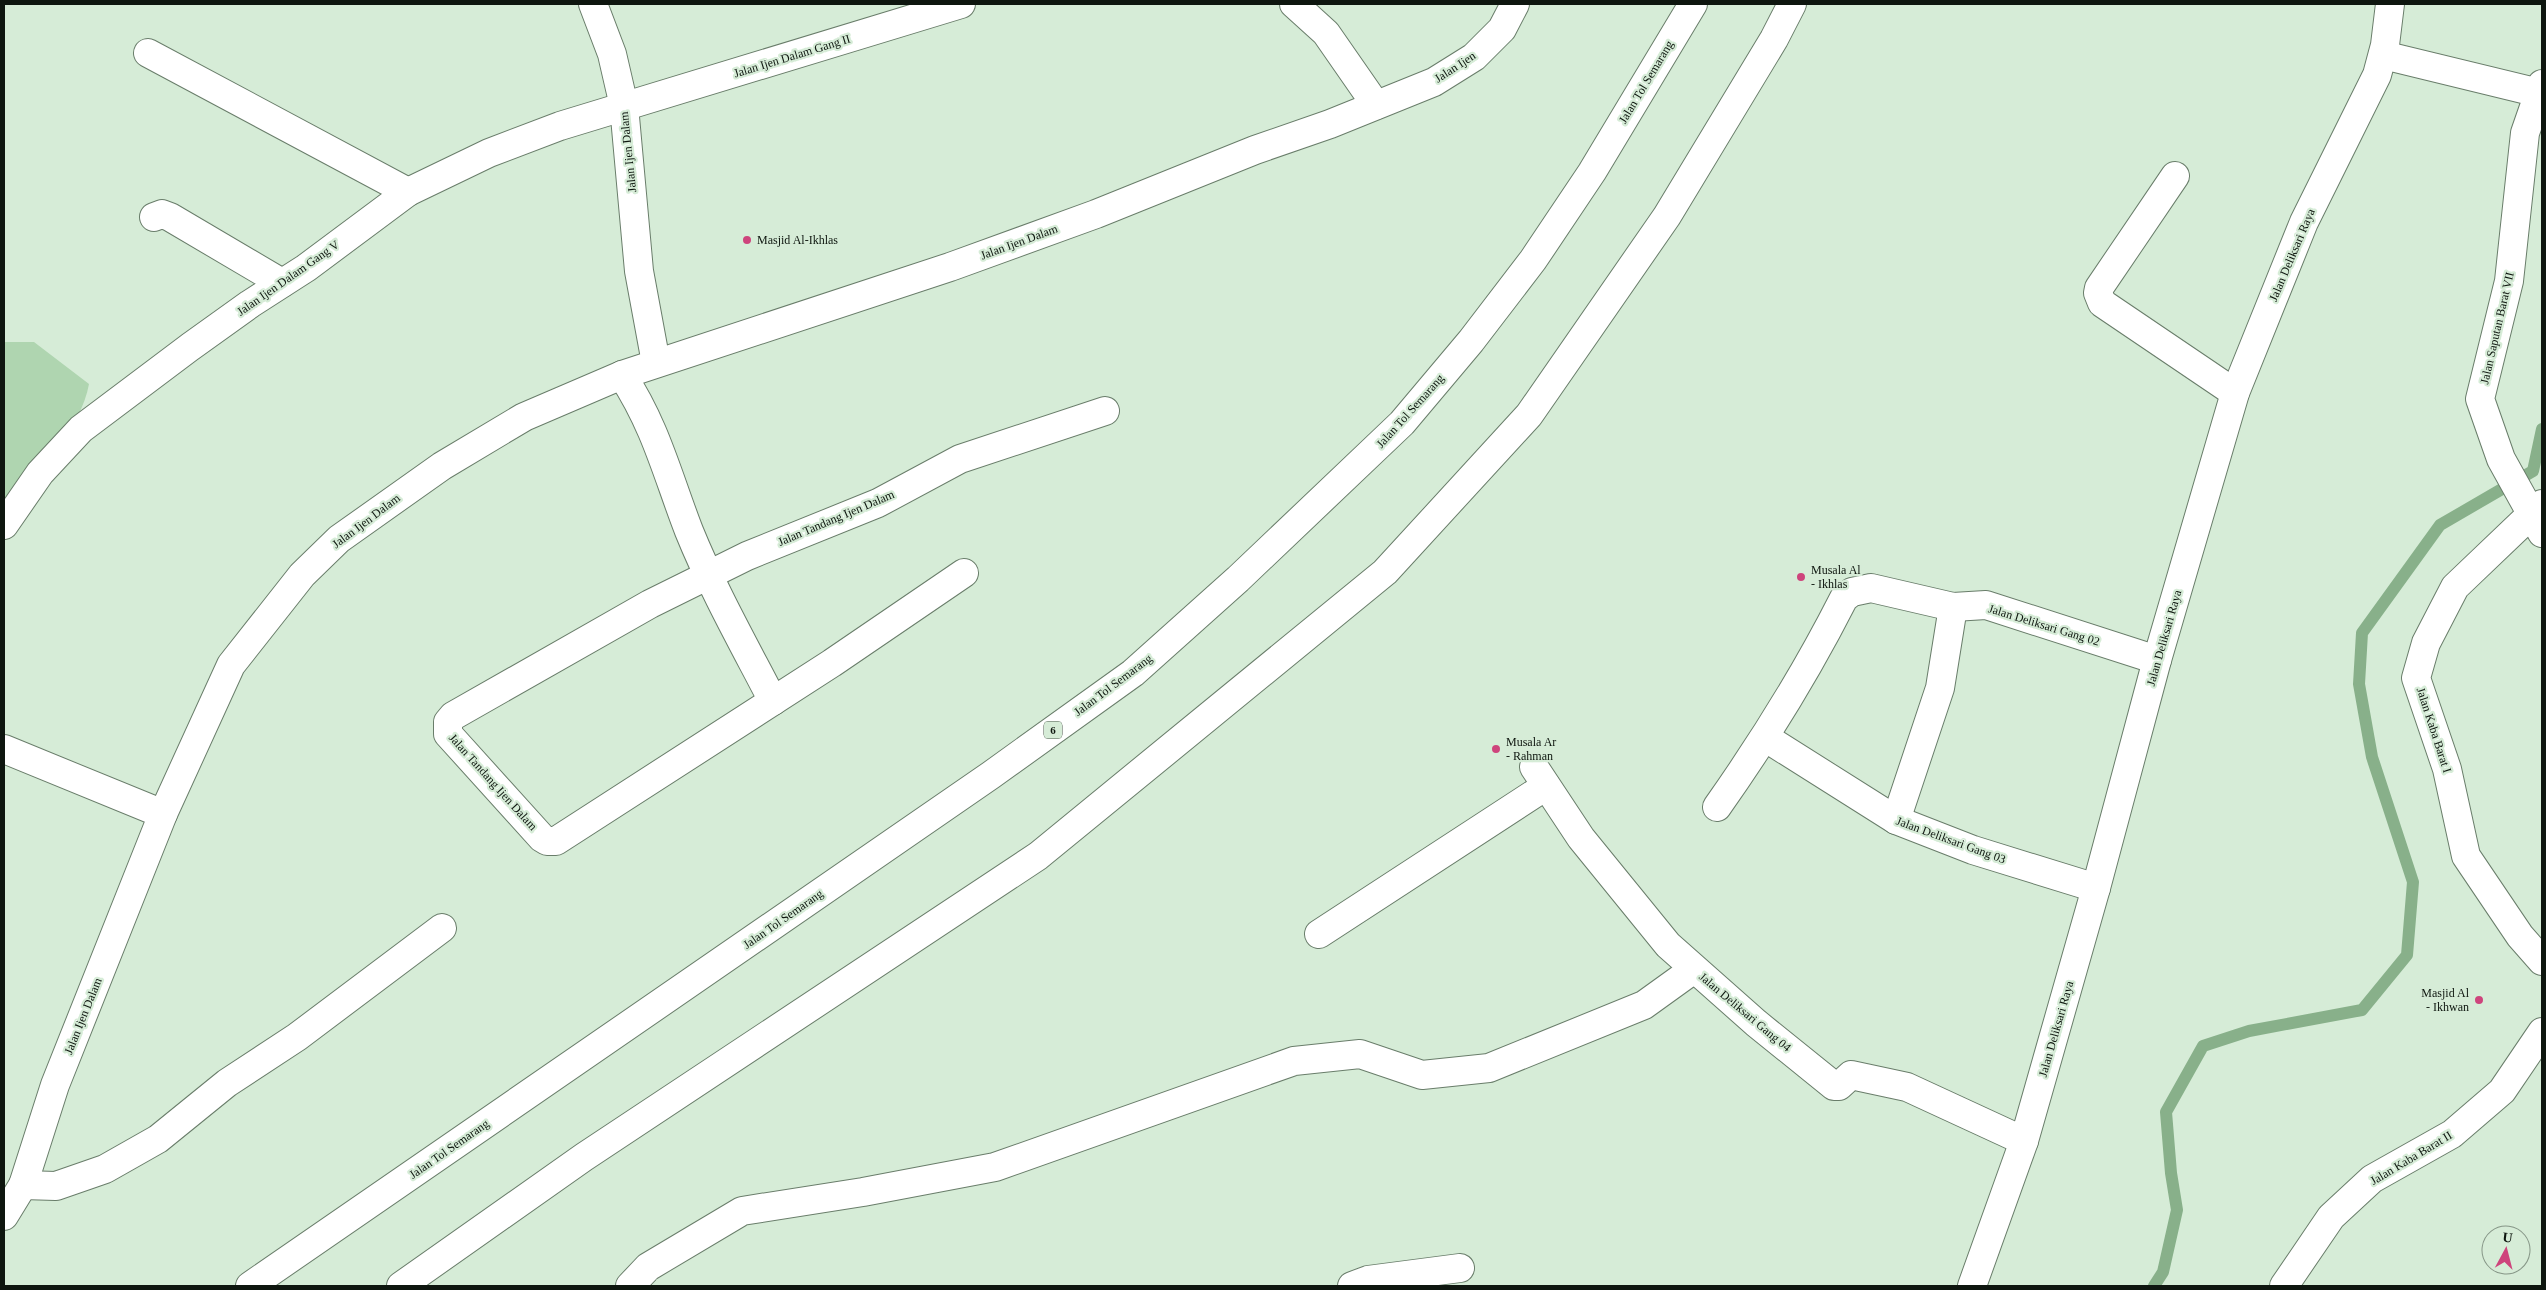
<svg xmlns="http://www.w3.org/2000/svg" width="2546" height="1290" viewBox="0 0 2546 1290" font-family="'Times New Roman',serif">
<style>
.green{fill:#afd5b0}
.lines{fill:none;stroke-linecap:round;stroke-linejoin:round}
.stream{stroke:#88b08a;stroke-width:12}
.street-casing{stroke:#697d6a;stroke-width:30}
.highway-casing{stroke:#697d6a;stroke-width:30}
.street{stroke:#fff;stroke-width:28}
.highway{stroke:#fff;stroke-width:28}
.poi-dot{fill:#ce447c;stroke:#d6ecd7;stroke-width:2}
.labels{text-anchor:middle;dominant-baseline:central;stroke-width:4.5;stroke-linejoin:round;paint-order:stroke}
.shield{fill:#d6ecd7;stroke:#4a564b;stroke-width:1}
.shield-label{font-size:11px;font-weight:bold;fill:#0e160f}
.street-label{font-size:12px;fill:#0e160f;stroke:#d6ecd7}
.poi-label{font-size:12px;fill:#0e160f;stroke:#d6ecd7;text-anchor:start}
</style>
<rect width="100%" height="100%" fill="#d6ecd7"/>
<path class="green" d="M4,342H34L89,384C81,429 40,467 11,502L4,496Z"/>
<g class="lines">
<path class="stream" d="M2154,1286L2163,1272L2177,1210L2171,1173L2166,1112L2203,1046L2249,1031L2362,1010L2407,955L2413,882L2372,757L2359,684L2362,633L2440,525L2533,471L2542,429"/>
<defs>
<g id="street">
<path d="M593,4L612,54L624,106L639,271L656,363"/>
<path d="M1294,4L1326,33L1376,105"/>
<path d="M148,53L408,192"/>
<path d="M2383,55L2539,93"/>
<path d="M2542,84L2525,133L2509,281L2480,399L2501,459L2542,533"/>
<path d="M2175,176L2099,288L2098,293L2102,303L2235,393"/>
<path d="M154,217L162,214L170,217L282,283"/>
<path d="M622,375C656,427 667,474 689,531C713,590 744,645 773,701"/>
<path d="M2542,504L2455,587L2426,643L2416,678L2447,769L2466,856L2520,936L2542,961"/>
<path d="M4,525L40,473L81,429L190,347L250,304L306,268L408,192L489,153L560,126L961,4"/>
<path d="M964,573L832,663L556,841H547L542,838L448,734V722L453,716L650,604L747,556L878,503L960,459L1105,411"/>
<path d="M1766,738L1896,820L1973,850L2096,888"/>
<path d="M4,749L163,814"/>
<path d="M1534,767L1581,838L1668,945L1756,1023L1834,1086H1839L1851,1075L1907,1087L2024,1141"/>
<path d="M1717,807C1765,739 1806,673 1844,598L1852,592L1871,588L1953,607L1986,605L2157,660"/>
<path d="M1896,820L1940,688L1953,607"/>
<path d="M1319,934L1546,786"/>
<path d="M23,1185L56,1186L105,1169L158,1139L227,1083L297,1037L442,928"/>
<path d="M4,1216L23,1185L55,1085L163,814L231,665L302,575L339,539L442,466L524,417L622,375L950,267L1096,214L1255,150L1330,124L1434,82L1474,57L1502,29L1515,4"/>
<path d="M630,1286L648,1267L742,1211L863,1192L995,1167L1294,1061L1360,1054L1422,1075L1489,1068L1644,1005L1694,969"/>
<path d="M1352,1286L1368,1280L1460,1268"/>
<path d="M1972,1286L2024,1141L2096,888L2157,660L2235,393L2304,222L2377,75L2385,45L2390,4"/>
<path d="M2284,1286L2331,1217L2372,1179L2452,1134L2502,1091L2542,1032"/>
</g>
<g id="highway">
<path d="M250,1286L991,775L1133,673L1238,579L1402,423L1471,341L1533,260L1592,172L1693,4"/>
<path d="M401,1286L584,1157L1038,856L1385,572L1529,415L1667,216L1774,39L1792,4"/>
</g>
</defs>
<use href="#street" class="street-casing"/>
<use href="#highway" class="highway-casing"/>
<use href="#street" class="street"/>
<use href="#highway" class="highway"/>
</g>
<g class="poi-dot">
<circle cx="747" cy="240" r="5"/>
<circle cx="1801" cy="577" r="5"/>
<circle cx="1496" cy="749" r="5"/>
<circle cx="2479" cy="1000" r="5"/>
</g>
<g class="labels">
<rect class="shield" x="1044" y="721.5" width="18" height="17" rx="4"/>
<g class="shield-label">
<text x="1053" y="730">6</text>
</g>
<g class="street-label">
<text transform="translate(792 56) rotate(-17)">Jalan Ijen Dalam Gang II</text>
<text transform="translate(1455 67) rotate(-33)">Jalan Ijen</text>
<text transform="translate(1646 82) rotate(-59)">Jalan Tol Semarang</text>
<text transform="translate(628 152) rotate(-96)">Jalan Ijen Dalam</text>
<text transform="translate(1019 242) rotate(-20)">Jalan Ijen Dalam</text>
<text transform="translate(2292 255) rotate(-67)">Jalan Deliksari Raya</text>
<text transform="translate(288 278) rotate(-35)">Jalan Ijen Dalam Gang V</text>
<text transform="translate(2497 328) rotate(-77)">Jalan Saputan Barat VII</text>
<text transform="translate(1410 411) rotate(-48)">Jalan Tol Semarang</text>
<text transform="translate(836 518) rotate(-23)">Jalan Tandang Ijen Dalam</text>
<text transform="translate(366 521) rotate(-37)">Jalan Ijen Dalam</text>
<text transform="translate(2044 625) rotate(17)">Jalan Deliksari Gang 02</text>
<text transform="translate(2164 638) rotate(-74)">Jalan Deliksari Raya</text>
<text transform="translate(1113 685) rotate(-37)">Jalan Tol Semarang</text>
<text transform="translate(2434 730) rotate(72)">Jalan Kaba Barat I</text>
<text transform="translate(493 782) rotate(48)">Jalan Tandang Ijen Dalam</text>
<text transform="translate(1951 840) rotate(20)">Jalan Deliksari Gang 03</text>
<text transform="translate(783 919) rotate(-35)">Jalan Tol Semarang</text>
<text transform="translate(1745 1012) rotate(40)">Jalan Deliksari Gang 04</text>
<text transform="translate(83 1016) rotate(-68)">Jalan Ijen Dalam</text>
<text transform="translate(2056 1029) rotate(-74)">Jalan Deliksari Raya</text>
<text transform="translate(449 1149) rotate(-35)">Jalan Tol Semarang</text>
<text transform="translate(2411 1158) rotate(-31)">Jalan Kaba Barat II</text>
</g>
<g class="poi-label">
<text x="757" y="240">Masjid Al-Ikhlas</text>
<text x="1811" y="570">Musala Al<tspan x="1811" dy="14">- Ikhlas</tspan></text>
<text x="1506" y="742">Musala Ar<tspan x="1506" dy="14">- Rahman</tspan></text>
<text x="2469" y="993" text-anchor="end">Masjid Al<tspan x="2469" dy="14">- Ikhwan</tspan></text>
</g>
</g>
<rect width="2546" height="1290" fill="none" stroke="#0e160f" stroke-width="10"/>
<g transform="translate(2506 1250) rotate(7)"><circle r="24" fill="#d6ecd7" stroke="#869687"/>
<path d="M0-4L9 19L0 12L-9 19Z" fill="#ce447c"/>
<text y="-8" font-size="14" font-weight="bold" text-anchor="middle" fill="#0e160f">U</text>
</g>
</svg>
